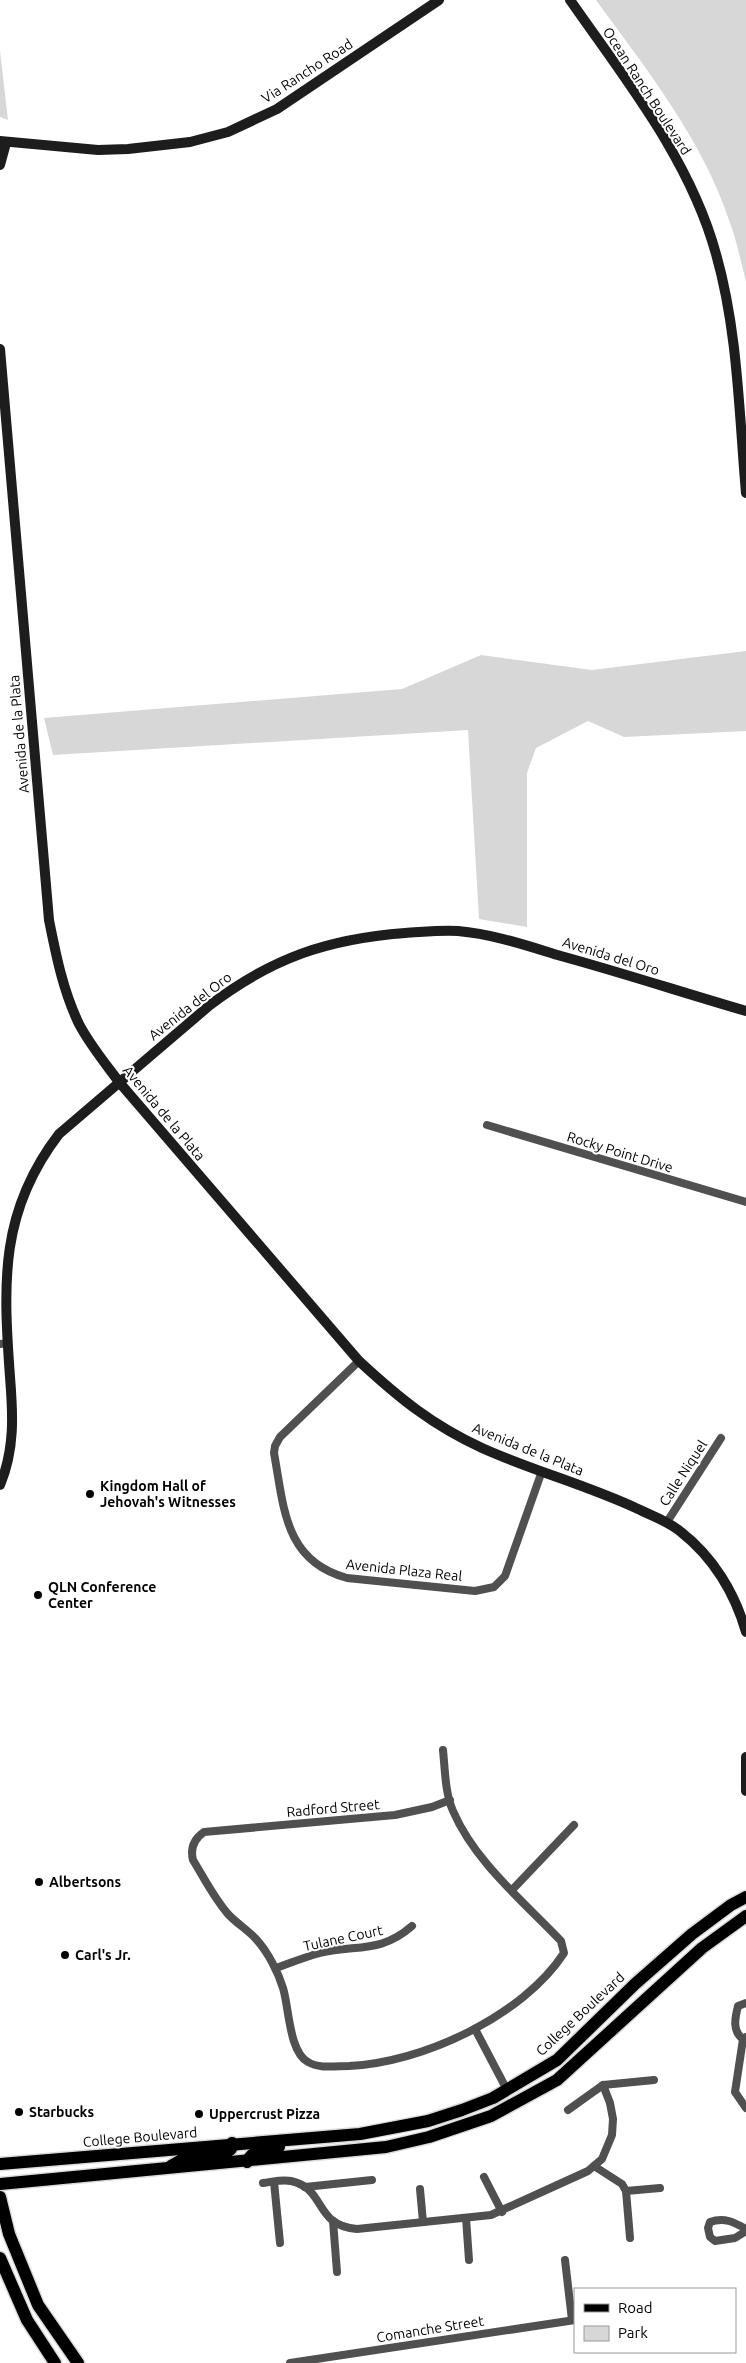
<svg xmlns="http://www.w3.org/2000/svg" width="746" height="2363" viewBox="0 0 746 2363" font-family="Ubuntu,sans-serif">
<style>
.green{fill:#d7d7d7}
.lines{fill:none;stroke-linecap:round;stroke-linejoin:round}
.primary-casing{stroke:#dbdbdb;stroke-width:15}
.street{stroke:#505050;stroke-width:8}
.secondary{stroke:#1d1d1d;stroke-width:10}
.primary{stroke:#000;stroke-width:12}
.poi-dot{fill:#000;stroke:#fff;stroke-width:2}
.labels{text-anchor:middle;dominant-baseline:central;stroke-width:4;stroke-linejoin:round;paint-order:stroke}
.street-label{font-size:14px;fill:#000;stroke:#fff}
.poi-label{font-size:14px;font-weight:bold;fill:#000;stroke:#fff;text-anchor:start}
</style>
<rect width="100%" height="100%" fill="#fff"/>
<g class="green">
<path d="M596,0H746V282C741,262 737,242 730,223C703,140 647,70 596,0Z"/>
<path d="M0,51L8,120L0,117Z"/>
<path d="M746,651V731L624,737L588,721L536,748L527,773V927L479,919L468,730L53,755L44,718L402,689L481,655L592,670Z"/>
</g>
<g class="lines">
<defs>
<g id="primary">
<path d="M247,2162C253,2149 266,2149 279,2147"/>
<path d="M0,2164L360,2134L428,2121L462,2110L493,2098L557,2060L635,1984L692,1934L731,1905L746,1897"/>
<path d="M171,2166L185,2158L224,2154L231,2149L232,2143"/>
<path d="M0,2184L386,2147L429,2137L491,2116L557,2080L702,1948L746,1916"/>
<path d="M0,2197L9,2234L38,2305L78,2363"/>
<path d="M0,2258L27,2320L55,2363"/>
</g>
</defs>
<use href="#primary" class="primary-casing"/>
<g class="street">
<path d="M487,1125L746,1202"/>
<path d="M0,1344L8,1343"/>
<path d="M359,1361L280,1437L275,1446L274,1453C284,1507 284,1561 347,1578L475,1591L494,1587L505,1576L542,1471"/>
<path d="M667,1522L721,1438"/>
<path d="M443,1750C445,1769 445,1793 453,1811C475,1862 523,1901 561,1941L564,1953C523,2016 422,2063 349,2066C336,2066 319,2069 308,2062C289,2052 289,2007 283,1988C278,1972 268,1952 256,1939C248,1930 236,1923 228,1914C214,1898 204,1878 193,1860C190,1848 194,1839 204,1832L395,1815L432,1807L450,1800"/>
<path d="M512,1890L574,1825"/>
<path d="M276,1968C290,1963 305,1957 320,1953C356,1944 380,1954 412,1926"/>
<path d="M475,2029L507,2090"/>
<path d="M746,2037L743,2039L735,2092L746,2108"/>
<path d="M743,2039C732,2031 735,2018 738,2006L746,2003"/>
<path d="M568,2110L603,2085L654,2080"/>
<path d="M594,2166L622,2184L626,2191L630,2238"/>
<path d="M484,2177L502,2212"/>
<path d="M274,2182L280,2243"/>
<path d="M263,2183C272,2182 282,2179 291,2181C327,2189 313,2225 357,2229L491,2215L588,2171L602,2159L612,2135L613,2119L610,2103L603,2085"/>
<path d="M305,2187L372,2180"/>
<path d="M420,2189L423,2222"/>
<path d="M626,2191L660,2188"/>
<path d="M466,2218L469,2260"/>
<path d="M333,2221L337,2272"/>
<path d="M746,2229C734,2222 724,2217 710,2222L708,2228L710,2237L715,2241L735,2238L746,2231"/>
<path d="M565,2260L572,2320"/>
<path d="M290,2363L575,2320"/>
</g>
<g class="secondary">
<path d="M570,0C625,79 690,159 716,254C738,331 739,414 746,493"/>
<path d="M0,141L98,150L128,149L190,142L228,132L277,109L439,0"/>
<path d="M0,165L6,143"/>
<path d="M0,349L49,920C56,955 63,991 79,1024C90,1045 105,1063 119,1082L359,1361C399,1398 432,1425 482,1448C533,1471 587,1485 638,1509C652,1516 668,1521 681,1532C713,1557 735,1593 746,1632"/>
<path d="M0,1485C15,1449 13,1414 10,1377C3,1281 0,1211 59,1134L210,1005C272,958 327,939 405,933C423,932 440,930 458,931C493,934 528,946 561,956C623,973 684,993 746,1011"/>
<path d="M746,1757V1791"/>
</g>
<use href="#primary" class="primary"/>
</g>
<g class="poi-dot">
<circle cx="90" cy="1494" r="5"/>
<circle cx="38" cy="1595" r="5"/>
<circle cx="39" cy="1882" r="5"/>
<circle cx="65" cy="1955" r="5"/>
<circle cx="19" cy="2112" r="5"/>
<circle cx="199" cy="2114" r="5"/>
</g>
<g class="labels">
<g class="street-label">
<text transform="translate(307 71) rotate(-33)">Via Rancho Road</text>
<text transform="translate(647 91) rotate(57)">Ocean Ranch Boulevard</text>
<text transform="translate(19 734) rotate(-95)">Avenida de la Plata</text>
<text transform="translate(611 956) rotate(17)">Avenida del Oro</text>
<text transform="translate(190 1006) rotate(-38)">Avenida del Oro</text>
<text transform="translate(164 1113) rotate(50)">Avenida de la Plata</text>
<text transform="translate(620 1152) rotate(17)">Rocky Point Drive</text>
<text transform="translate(528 1449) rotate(22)">Avenida de la Plata</text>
<text transform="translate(683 1473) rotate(-57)">Calle Niquel</text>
<text transform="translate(404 1570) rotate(6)">Avenida Plaza Real</text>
<text transform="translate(333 1808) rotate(-5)">Radford Street</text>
<text transform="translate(343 1938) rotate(-12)">Tulane Court</text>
<text transform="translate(580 2014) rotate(-43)">College Boulevard</text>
<text transform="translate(140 2137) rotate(-5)">College Boulevard</text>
<text transform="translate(430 2329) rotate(-9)">Comanche Street</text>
</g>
<g class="poi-label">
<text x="100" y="1486">Kingdom Hall of<tspan x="100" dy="16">Jehovah's Witnesses</tspan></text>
<text x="48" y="1587">QLN Conference<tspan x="48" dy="16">Center</tspan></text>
<text x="49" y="1882">Albertsons</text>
<text x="75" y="1955">Carl's Jr.</text>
<text x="29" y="2112">Starbucks</text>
<text x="209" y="2114">Uppercrust Pizza</text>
</g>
</g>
<rect x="574" y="2288" width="162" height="65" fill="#ffffff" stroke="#999999"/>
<rect x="584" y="2304" width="25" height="8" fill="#000000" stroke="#999999"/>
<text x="618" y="2313" font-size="15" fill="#000000">Road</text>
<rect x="584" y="2326" width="25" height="15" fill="#d7d7d7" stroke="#999999"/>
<text x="618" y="2338" font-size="15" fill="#000000">Park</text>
</svg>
